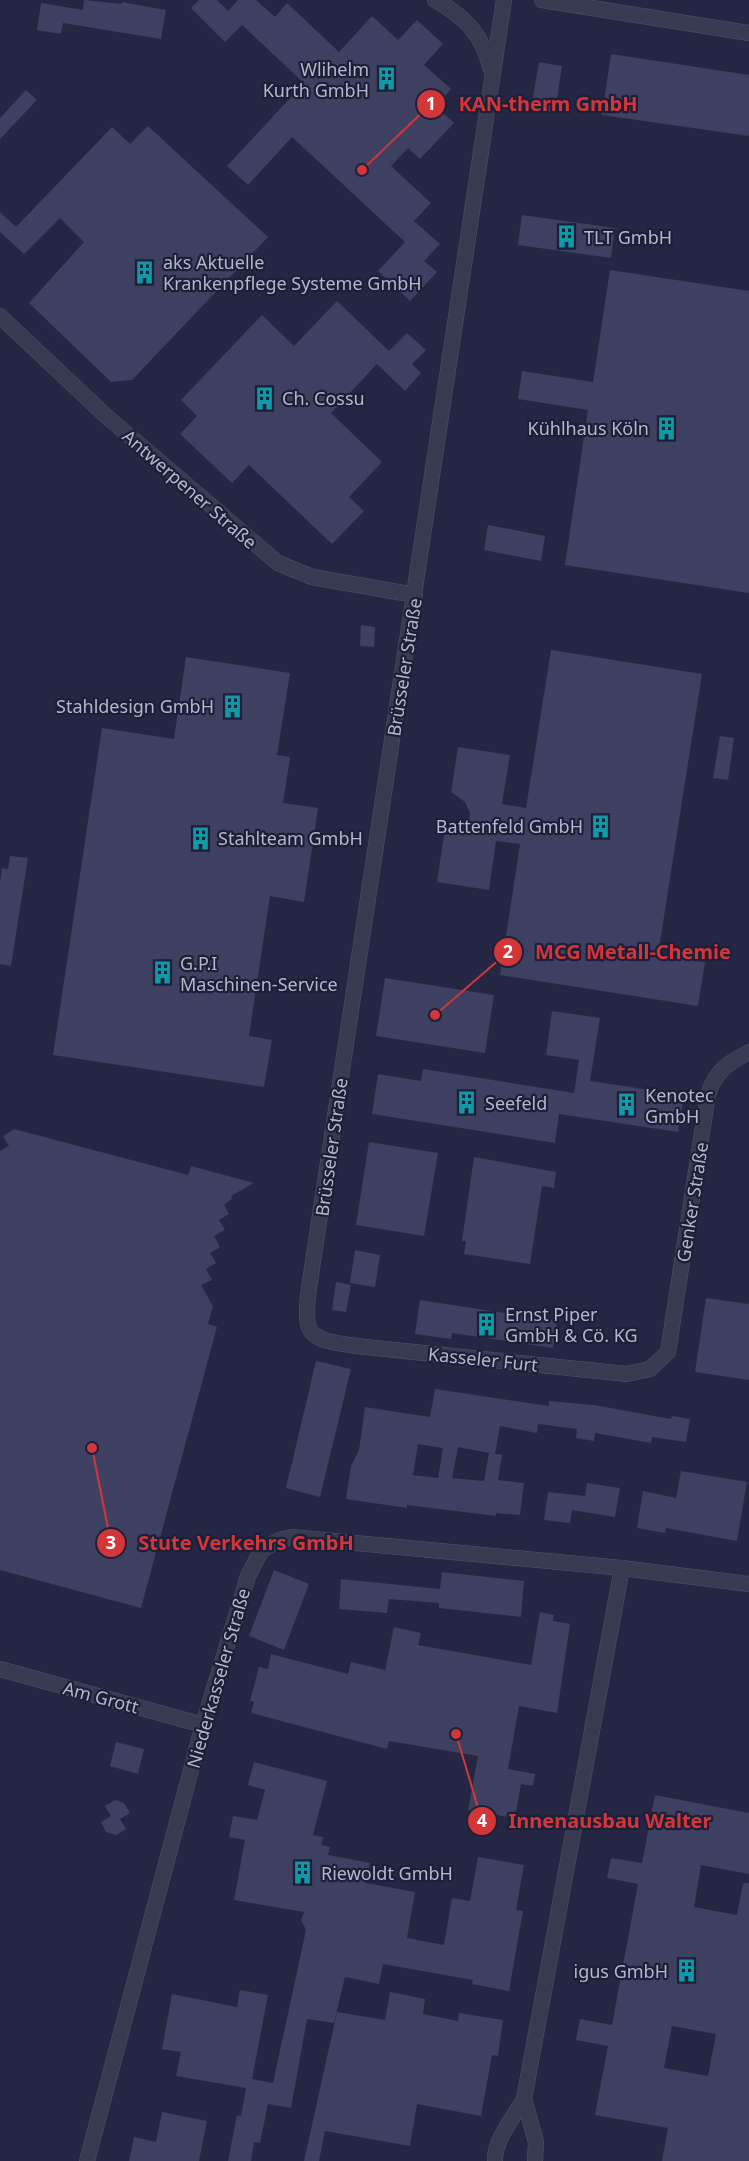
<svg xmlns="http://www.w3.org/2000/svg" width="749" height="2161" viewBox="0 0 749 2161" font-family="'Noto Sans',sans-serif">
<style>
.building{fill:#3d4060;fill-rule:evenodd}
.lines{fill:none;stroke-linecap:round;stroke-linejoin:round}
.minor-casing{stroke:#50526a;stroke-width:16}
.minor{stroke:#383a52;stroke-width:15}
.labels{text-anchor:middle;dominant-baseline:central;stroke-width:4.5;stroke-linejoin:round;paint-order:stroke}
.poi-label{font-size:18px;fill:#b5b6cc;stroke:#1d1f38;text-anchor:start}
.street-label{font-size:18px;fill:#b5b6cc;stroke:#1d1f38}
.leader{fill:none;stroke:#d33638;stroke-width:2}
.callout-dot{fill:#d33638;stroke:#1d1f38;stroke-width:2}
.mark-label{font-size:18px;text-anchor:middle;font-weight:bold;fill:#fff}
.callout-label{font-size:20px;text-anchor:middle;font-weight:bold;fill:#d33638;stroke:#1d1f38;stroke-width:4.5;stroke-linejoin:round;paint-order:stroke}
</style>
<rect width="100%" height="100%" fill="#242643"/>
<g class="building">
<path d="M84,0L122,4V2L166,10L161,39L63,23L61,34L37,30L41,3L83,10Z"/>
<path d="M199,0H217L228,11L238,0H256L275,17L287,3L339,52L372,16L398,40L417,20L443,44L424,65L451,89L436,106L454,123L420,159L408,148L391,166L431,203L414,221L440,244L424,261L437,272L410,301L378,271L405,242L292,137L248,185L227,166L304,83L242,25L225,42L191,8Z"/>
<path d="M611,54L749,75V136L602,115Z"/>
<path d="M539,62L562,66L555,113L531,109Z"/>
<path d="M26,90L37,100L0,139V118Z"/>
<path d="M148,126L268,237L132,380L111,382L29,303L84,242L60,218L24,254L0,232V212L16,227L112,127L130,144Z"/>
<path d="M522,215L615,228L611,258L518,245Z"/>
<path d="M610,270L749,291V593L565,565L588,410L518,399L522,371L593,382Z"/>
<path d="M337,301L389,351L407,333L426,350L412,364L421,373L405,391L377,364L331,413L382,462L349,497L364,511L332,544L249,465L232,483L180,434L197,416L181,400L262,315L294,346Z"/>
<path d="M488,525L545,536L541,561L484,550Z"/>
<path d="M361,625L375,627L374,647L360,646Z"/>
<path d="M551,650L702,674L658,955L705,962L698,1006L500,975L520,844L496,841L489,890L437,882L444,835L457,834L469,821L470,813L465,802L451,792L458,747L510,755L502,804L526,808Z"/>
<path d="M186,657L290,673L277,755L290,757L283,803L318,808L304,902L270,896L249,1036L272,1040L264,1087L53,1055L102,728L174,739Z"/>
<path d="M720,736L734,738L728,780L713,778Z"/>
<path d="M10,856L28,858L11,966L0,964V883L2,868L8,869Z"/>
<path d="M385,978L494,995L485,1053L376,1036Z"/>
<path d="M552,1011L600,1018L590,1081L684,1095L678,1132L559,1114L555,1143L372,1114L378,1074L421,1081L423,1069L574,1093L579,1060L546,1055Z"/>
<path d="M14,1129L188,1175L191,1166L254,1183L231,1196L232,1199L224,1205L229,1214L219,1220L225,1230L214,1236L220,1247L210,1253L216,1263L206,1269L212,1280L201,1285L213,1306L208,1324L217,1327L141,1608L0,1570V1151L9,1146L3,1136Z"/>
<path d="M369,1142L438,1153L424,1236L356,1225Z"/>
<path d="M474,1157L556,1172L554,1188L542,1186L530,1264L464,1254L466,1241H462Z"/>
<path d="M355,1250L380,1255L375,1287L350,1283Z"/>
<path d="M336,1282L351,1285L346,1312L332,1310Z"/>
<path d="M706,1298L749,1304V1380L695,1372Z"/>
<path d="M420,1300L557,1321L553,1348L452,1333L451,1339L415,1334Z"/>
<path d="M316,1361L351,1369L320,1497L286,1488Z"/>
<path d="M435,1389L549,1406V1401L594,1405L671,1419L672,1416L690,1419L686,1442L652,1437L651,1443L595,1433L594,1441L576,1438L577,1429L538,1424L537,1433L500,1426L495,1454L489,1453L502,1455L498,1480L524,1483L520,1515L496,1513V1516L407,1505V1508L346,1499L351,1466L359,1450L365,1407L430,1417ZM418,1444L443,1448L438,1478L413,1475ZM458,1447L489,1453L484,1481L452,1478Z"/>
<path d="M681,1471L747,1482L737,1541L666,1528L665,1533L637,1528L643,1491L676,1498Z"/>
<path d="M587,1483L620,1488L615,1517L572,1510L570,1523L544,1520L548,1492L585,1496Z"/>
<path d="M274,1570L309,1584L284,1650L249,1636Z"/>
<path d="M442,1572L524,1581L521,1617L439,1608V1603L389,1599L387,1613L339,1609L341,1579L440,1589Z"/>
<path d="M540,1612L554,1615L553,1621L570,1624L557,1713L519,1706L508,1769L535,1774L533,1786L521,1784L515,1818L468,1810L478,1756L389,1741L387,1749L251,1713L254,1702L250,1701L259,1667L268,1669L271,1654L348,1674L351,1662L385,1670L394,1627L421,1633L418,1645L531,1665Z"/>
<path d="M116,1742L144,1749L138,1774L110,1766Z"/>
<path d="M254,1762L327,1781L313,1835L323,1837L322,1845L330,1847L328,1855L370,1863L366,1883L415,1892L407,1938L444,1945L452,1898L470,1901L478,1857L524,1865L516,1910L523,1911L509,1991L472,1984L473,1980L383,1964L379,1984L345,1977L334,2023L307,2019L291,2108L268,2104L260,2143L254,2142L251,2161H228L237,2115L241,2116L246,2088L176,2076L181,2052L162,2049L172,1994L237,2007L240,1990L268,1995L252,2079L273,2083L306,1930L301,1920L304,1912L234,1900L245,1840L229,1837L233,1816L257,1820L265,1790L248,1785Z"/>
<path d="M655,1795L749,1813V1874L701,1865L694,1907L737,1915L743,1883H749V2161H662L668,2128L595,2115L608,2046L576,2040L580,2019L612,2025L638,1884L607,1878L611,1858L642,1863ZM672,2026L716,2034L708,2076L664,2068Z"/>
<path d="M115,1800L124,1803L130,1813L120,1819L126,1829L116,1835L106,1832L101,1822L111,1816L105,1806Z"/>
<path d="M390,1992L425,1999L423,2014L458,2021L459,2013L503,2020L498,2056L492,2055L481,2116L417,2104L410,2146L325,2131L319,2161H304L337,2012L385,2020Z"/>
<path d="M162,2112L207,2121L199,2161H129L134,2137L156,2142Z"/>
</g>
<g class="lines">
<defs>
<g id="minor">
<path d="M435,0C464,16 483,35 490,67"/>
<path d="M504,0L309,1288C303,1337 308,1339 356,1346L627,1374L650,1369L668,1352L708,1094C717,1070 726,1064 749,1052"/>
<path d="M542,0L749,33"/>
<path d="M0,316L106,416L278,563L312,577L415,595"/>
<path d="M0,1669L203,1725"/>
<path d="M524,2099L536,2142L535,2161"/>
<path d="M87,2161L203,1725L248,1576L261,1551L279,1540L292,1537L622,1568L749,1584"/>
<path d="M495,2161C494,2140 514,2117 524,2099L622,1568"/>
</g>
</defs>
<use href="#minor" class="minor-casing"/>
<use href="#minor" class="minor"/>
</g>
<defs>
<symbol id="building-bare" viewBox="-9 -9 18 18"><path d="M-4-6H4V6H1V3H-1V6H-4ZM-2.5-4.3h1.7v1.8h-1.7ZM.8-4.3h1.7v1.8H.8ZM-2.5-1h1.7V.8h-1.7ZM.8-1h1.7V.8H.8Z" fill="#0f9aa8" stroke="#1d1f38" stroke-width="2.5" paint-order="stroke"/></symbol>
</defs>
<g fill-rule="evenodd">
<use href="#building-bare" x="370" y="62" width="33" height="33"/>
<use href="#building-bare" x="550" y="220" width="33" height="33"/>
<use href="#building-bare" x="128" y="256" width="33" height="33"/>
<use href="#building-bare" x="248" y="382" width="33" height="33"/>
<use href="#building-bare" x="650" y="412" width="33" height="33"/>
<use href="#building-bare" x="216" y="690" width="33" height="33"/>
<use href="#building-bare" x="584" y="810" width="33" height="33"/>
<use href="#building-bare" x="184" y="822" width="33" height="33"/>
<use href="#building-bare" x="146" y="956" width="33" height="33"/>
<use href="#building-bare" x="450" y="1086" width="33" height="33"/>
<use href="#building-bare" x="610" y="1088" width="33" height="33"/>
<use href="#building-bare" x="470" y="1308" width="33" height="33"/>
<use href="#building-bare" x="286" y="1856" width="33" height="33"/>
<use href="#building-bare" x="670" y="1954" width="33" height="33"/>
</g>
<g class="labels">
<g class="poi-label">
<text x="369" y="69" text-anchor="end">Wlihelm<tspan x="369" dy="21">Kurth GmbH</tspan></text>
<text x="584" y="237">TLT GmbH</text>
<text x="163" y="262">aks Aktuelle<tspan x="163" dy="21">Krankenpflege Systeme GmbH</tspan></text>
<text x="282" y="398">Ch. Cossu</text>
<text x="649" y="428" text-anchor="end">Kühlhaus Köln</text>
<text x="214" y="706" text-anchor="end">Stahldesign GmbH</text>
<text x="583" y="826" text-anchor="end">Battenfeld GmbH</text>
<text x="218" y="838">Stahlteam GmbH</text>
<text x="180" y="963">G.P.I<tspan x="180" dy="21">Maschinen-Service</tspan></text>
<text x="645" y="1095">Kenotec<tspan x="645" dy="21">GmbH</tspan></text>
<text x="485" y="1103">Seefeld</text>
<text x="505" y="1314">Ernst Piper<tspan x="505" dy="21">GmbH &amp; Cö. KG</tspan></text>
<text x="321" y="1873">Riewoldt GmbH</text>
<text x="668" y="1971" text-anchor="end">igus GmbH</text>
</g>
<g class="street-label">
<text transform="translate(190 489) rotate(41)">Antwerpener Straße</text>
<text transform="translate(404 667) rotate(-81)">Brüsseler Straße</text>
<text transform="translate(331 1147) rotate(-82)">Brüsseler Straße</text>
<text transform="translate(692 1202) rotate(-81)">Genker Straße</text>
<text transform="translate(483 1359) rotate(6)">Kasseler Furt</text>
<text transform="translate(218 1678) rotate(-74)">Niederkasseler Straße</text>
<text transform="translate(101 1697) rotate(15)">Am Grott</text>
</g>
</g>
<path class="leader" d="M362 170L431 104M435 1015L508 952M92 1448L111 1543M456 1734L482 1821"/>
<g class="callout-dot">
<circle cx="362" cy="170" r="6"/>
<circle cx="435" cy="1015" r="6"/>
<circle cx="92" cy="1448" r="6"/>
<circle cx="456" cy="1734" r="6"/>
<circle cx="431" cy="104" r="15"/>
<circle cx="508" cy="952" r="15"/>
<circle cx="111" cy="1543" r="15"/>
<circle cx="482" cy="1821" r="15"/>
</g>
<g class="mark-label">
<text x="431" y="110">1</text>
<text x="508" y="958">2</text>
<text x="111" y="1549">3</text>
<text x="482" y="1827">4</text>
</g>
<g class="callout-label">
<text x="548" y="111">KAN-therm GmbH</text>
<text x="633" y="959">MCG Metall-Chemie</text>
<text x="246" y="1550">Stute Verkehrs GmbH</text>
<text x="610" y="1828">Innenausbau Walter</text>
</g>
</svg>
